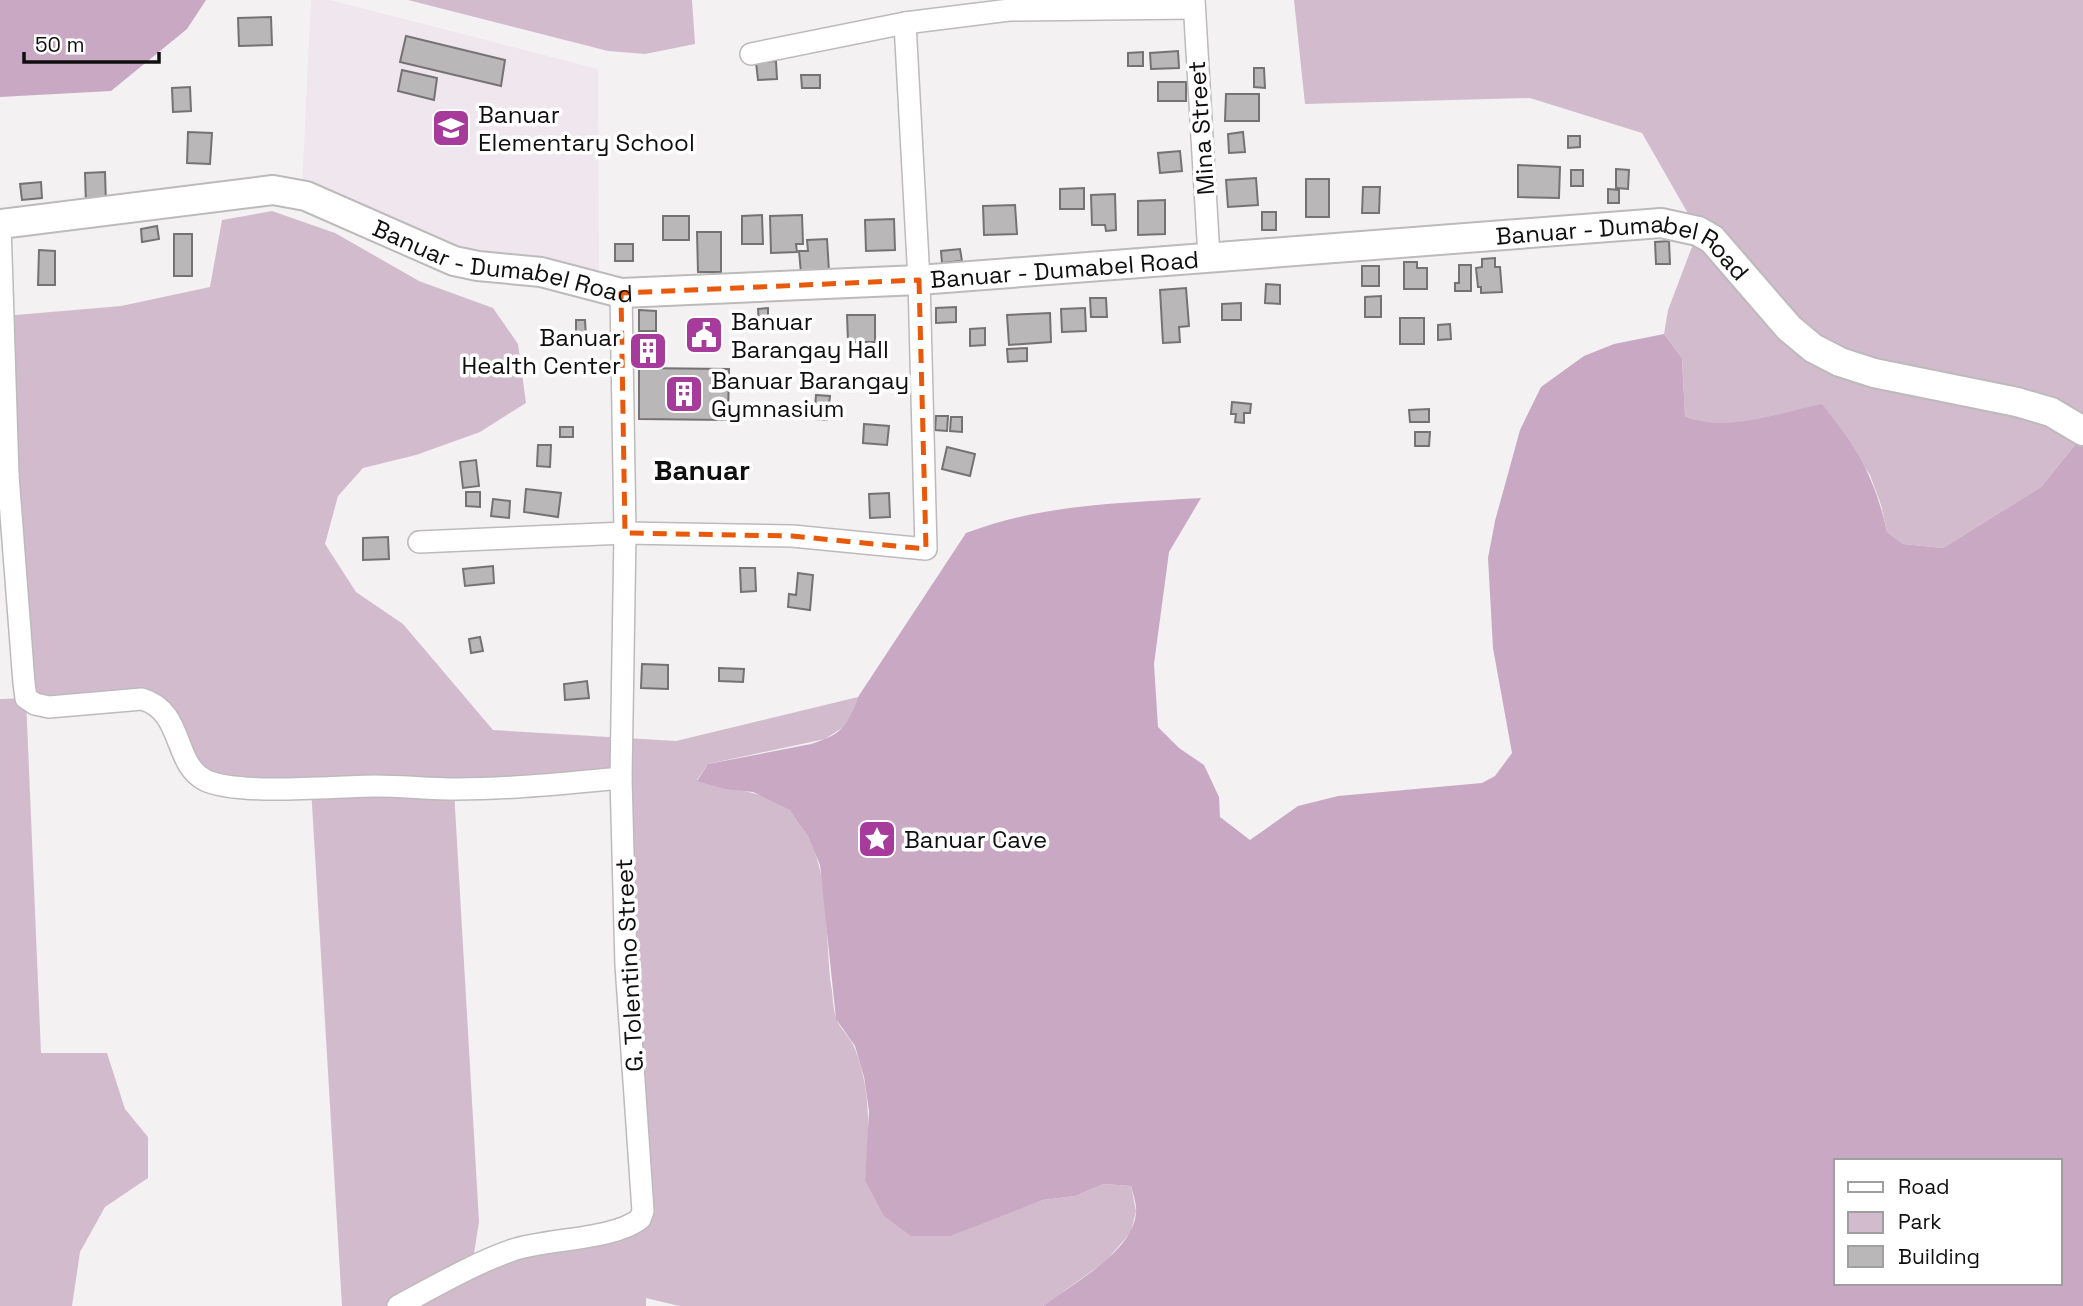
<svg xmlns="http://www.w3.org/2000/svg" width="2083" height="1306" viewBox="0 0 2083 1306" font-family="'Space Grotesk',sans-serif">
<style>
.built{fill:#f0e6ee}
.green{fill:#d3bbce;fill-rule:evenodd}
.forest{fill:#c9a8c3;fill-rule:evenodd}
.building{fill:#bab7b9;stroke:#757274;stroke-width:2}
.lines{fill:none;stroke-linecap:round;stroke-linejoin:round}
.minor-casing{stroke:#bdbabc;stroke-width:24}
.tertiary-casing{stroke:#bdbabc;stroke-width:32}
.minor{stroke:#fff;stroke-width:21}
.tertiary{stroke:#fff;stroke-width:28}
.marked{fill:none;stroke:#e8590c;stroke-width:5;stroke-dasharray:14 9;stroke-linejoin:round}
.labels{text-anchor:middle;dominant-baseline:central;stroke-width:7;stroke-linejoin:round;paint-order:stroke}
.poi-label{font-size:24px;fill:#100f10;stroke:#fff;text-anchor:start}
.street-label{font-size:24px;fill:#100f10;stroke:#fff}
.quarter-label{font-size:28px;font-weight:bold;fill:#100f10;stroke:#fff}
</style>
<rect width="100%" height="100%" fill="#f4f1f3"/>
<path class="built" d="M311,0H330L598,69L599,295L450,253L302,188Z"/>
<g class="green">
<path d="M408,0H692L695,44L645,54L608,51Z"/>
<path d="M1294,0H2083V435L2041,487L1943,548L1903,544L1887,532L1881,505L1870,475L1820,405C1777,412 1728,435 1685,416L1682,358L1664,334L1668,310L1698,231L1642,133L1530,98L1305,104Z"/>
<path d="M272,211L335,233L419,281L493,308L518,344L526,403L480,432L416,455L363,468L338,496L325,544L356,592L403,624L493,730L676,741L858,697L848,724L825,739L708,764L697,780C722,789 775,792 792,812C834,859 823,932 832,991C833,999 833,1009 836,1017C839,1029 851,1037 855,1049C872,1092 869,1136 865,1180L997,1217L1043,1200L1075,1196L1104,1184L1131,1186L1136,1211L1131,1232L1106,1261L1043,1306H679L646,1298V1306H342L311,788L204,780L160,708L26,699L41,1053H107L125,1109L148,1137V1178L105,1207L80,1252L72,1306H0V699L26,698L4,316L121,306L210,287L222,220ZM621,779L640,1219L472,1266L479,1222L454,790Z"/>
</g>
<g class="forest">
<path d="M0,0H206L187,29L111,91L0,97Z"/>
<path d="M1664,334L1682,358L1685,416C1726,434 1779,412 1822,404C1857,448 1875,477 1887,532L1903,544L1943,548L2041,487L2083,435V1306H1043C1072,1284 1133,1252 1136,1213C1137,1204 1133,1194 1131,1186L1104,1184L1075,1196L1043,1200L950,1236H911L884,1216L865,1180L869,1111L864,1077L855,1046L836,1019L820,865L808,836L790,810L753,792L725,789L697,781L708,764L811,744C842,734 847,727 858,697L966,533C1041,504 1122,503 1201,498L1169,552L1154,664L1158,727L1179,748L1204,765L1219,797L1220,817L1250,840L1298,806L1338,796L1482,783L1495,776L1512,753L1493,648L1488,558L1495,521L1520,430L1541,387L1584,356L1614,344ZM1836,1161H2060V1283H1836Z"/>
</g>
<g class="building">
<path d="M271,17L272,45L239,46L238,18Z"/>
<path d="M406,36L505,60L501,86L400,62Z"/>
<path d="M1178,51L1179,68L1151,69L1150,53Z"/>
<path d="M1143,52V66H1128V53Z"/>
<path d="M776,61L777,79L758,80L756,62Z"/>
<path d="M1254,68H1264L1265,88L1254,87Z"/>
<path d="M402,70L437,78L434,100L398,91Z"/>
<path d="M801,75H820V88H802Z"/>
<rect x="1158" y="82" width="28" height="19"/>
<path d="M190,87L191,111L173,112L172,88Z"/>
<path d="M1226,94H1259V121H1225Z"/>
<path d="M188,132L212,133L210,164L187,163Z"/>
<path d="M1243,132L1245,152L1229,153L1228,134Z"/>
<path d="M1568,136H1580V147L1568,148Z"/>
<path d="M1180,151L1182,171L1160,173L1158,153Z"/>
<path d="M1518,165L1560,167L1559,198L1518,197Z"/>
<path d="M1616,169L1629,170L1628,189L1616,188Z"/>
<rect x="1571" y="170" width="12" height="16"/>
<path d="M105,172L106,205H86L85,173Z"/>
<path d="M1256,178L1258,205L1228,207L1226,180Z"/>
<rect x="1306" y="179" width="23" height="38"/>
<path d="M41,182L42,198L22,200L20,184Z"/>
<path d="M1363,187H1380L1379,213H1362Z"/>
<path d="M1084,188V209H1060V189Z"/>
<path d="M1608,189L1619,190V203H1608Z"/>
<path d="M1115,194L1116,230L1106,231L1105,225H1092L1091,195Z"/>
<path d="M1165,200V234L1138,235V201Z"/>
<path d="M1015,205L1017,234L984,235L983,206Z"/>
<rect x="1262" y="212" width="14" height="18"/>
<path d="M762,215L763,244H742V216Z"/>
<path d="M802,215L803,244H796L797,252L771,253L770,216Z"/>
<rect x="663" y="216" width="26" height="24"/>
<path d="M894,219L895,250L866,251L865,220Z"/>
<path d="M157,226L159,239L142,242L141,229Z"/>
<path d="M697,232H721V272H698Z"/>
<rect x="174" y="234" width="18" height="42"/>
<path d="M827,239L829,271L801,273L799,251H808L807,240Z"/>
<path d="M1669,241L1670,264H1656L1655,242Z"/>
<rect x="615" y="244" width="18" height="17"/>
<path d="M960,249L962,261L942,263L941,251Z"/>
<path d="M39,250L55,251V285H38Z"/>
<path d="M1495,258V267H1500L1502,292L1481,293V287H1478L1476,268L1482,267V259Z"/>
<path d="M1404,262H1417V268H1427V289H1404Z"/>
<path d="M1459,265H1471V291H1455V283H1459Z"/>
<rect x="1362" y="266" width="17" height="20"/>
<path d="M1266,284L1280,285V304L1265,303Z"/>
<path d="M1186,288L1189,326L1179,327L1180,342L1163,343L1160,290Z"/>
<path d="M1381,296V317H1365V297Z"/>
<path d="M1090,298H1106L1107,317H1091Z"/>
<path d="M1241,303V320H1222V304Z"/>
<path d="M956,307V322L936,323V308Z"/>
<path d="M768,308V325L759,326L758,309Z"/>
<path d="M1085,308L1086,331L1062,332L1061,309Z"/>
<path d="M639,310L656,311V331H639Z"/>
<path d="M1050,313L1051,342L1009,345L1007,315Z"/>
<path d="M847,315H875V342H848Z"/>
<rect x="1400" y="318" width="24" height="26"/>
<path d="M576,320H585L586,337H576Z"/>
<path d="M689,320L719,321L720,350H689Z"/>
<path d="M1450,324L1451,339L1438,340V325Z"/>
<path d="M985,328V345L970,346V329Z"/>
<path d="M637,338L659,339L658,365L636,364Z"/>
<path d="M1027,348V361L1008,362L1007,349Z"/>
<path d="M639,368L729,369L728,420L639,419Z"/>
<path d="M816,395L830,396L827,420L814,419Z"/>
<path d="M1232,402L1251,404L1250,413H1244V423L1235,422L1236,414H1231Z"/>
<path d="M1429,409V422H1410L1409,410Z"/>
<path d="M936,416H948L947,431L935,430Z"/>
<path d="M951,417H962V432L950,431Z"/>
<path d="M864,424L889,426L887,445L863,443Z"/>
<rect x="560" y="427" width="13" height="10"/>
<path d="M1415,432H1430L1429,446H1415Z"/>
<path d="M538,445H551L550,467L537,466Z"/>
<path d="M947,447L975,454L970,476L942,469Z"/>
<path d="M476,460L479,486L463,488L460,462Z"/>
<path d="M526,489L561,493L558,517L524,512Z"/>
<path d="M466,492H480V507L466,506Z"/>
<path d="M889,493L890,517L870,518L869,494Z"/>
<path d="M493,499L510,501L509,518L491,516Z"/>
<path d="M388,537L389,559L363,560V538Z"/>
<path d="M493,566L494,583L465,586L463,569Z"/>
<path d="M740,568H755L756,591L741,592Z"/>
<path d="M798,573L813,575L810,610L788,607L789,594L796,595Z"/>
<path d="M480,637L483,651L471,653L469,639Z"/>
<path d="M642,664L668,665V689L641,688Z"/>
<path d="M719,668L744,669L743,682L719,681Z"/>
<path d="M587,681L589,698L565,700L564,684Z"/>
</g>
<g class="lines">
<defs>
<g id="minor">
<path d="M1194,0L1209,257"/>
<path d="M751,54L905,23L1009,10L1194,8"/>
<path d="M0,475H8L0,224"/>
<path d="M8,475L24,683L26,698L35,704L49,707L142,699C184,711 173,764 205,780C238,796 336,786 375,786C402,786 429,789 456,789C511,789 566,783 621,778"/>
<path d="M419,542L625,533L792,536L926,549L919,280L905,23"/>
<path d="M398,1306C434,1287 471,1265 510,1251C545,1238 611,1241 640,1219L643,1211L626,965L621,778L625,533L621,293"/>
</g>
<g id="tertiary">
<path id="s1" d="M0,224L273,190L306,196L454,261L478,266L541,272L621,293L919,280L1661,223L1698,231L1712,239L1789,328L1813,348L1840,362L1874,373L2017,402L2051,412L2083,431"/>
</g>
</defs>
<use href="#minor" class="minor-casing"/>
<use href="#tertiary" class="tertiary-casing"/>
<use href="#minor" class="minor"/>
<use href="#tertiary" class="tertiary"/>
</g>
<path class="marked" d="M919,280L926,549L792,536L625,533L621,293Z"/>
<defs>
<symbol id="school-square" viewBox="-11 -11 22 22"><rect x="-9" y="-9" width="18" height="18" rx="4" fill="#a73b9b" stroke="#fff"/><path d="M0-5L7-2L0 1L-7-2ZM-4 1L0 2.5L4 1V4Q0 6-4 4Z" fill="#fff"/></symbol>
<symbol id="civic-square" viewBox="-11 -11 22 22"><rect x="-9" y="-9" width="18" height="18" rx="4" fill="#a73b9b" stroke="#fff"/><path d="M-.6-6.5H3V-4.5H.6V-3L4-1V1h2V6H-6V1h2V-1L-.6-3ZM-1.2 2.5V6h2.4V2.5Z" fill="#fff"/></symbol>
<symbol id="building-square" viewBox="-11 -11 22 22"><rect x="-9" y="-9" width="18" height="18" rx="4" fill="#a73b9b" stroke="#fff"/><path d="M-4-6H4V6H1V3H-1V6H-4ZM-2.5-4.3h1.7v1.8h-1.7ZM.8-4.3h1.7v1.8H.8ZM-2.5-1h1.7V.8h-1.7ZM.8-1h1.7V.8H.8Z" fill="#fff"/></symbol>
<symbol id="sight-square" viewBox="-11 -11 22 22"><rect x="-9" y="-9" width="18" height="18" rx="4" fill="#a73b9b" stroke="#fff"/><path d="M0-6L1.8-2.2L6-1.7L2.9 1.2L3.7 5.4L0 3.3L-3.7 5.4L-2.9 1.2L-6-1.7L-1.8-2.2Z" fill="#fff"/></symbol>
</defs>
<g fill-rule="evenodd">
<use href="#school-square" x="429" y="106" width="44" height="44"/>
<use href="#civic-square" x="682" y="313" width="44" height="44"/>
<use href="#building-square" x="626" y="329" width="44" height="44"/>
<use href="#building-square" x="662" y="372" width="44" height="44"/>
<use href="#sight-square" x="855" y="817" width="44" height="44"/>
</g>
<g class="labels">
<g class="poi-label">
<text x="478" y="114">Banuar<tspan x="478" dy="28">Elementary School</tspan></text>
<text x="731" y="321">Banuar<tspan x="731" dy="28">Barangay Hall</tspan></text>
<text x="621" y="337" text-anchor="end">Banuar<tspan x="621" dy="28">Health Center</tspan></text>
<text x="711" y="380">Banuar Barangay<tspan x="711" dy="28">Gymnasium</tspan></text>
<text x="904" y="839">Banuar Cave</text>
</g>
<g class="street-label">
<text transform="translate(1201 128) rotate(-94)">Mina Street</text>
<text stroke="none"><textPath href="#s1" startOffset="518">Banuar - Dumabel Road</textPath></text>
<text stroke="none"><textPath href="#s1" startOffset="1652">Banuar - Dumabel Road</textPath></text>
<text stroke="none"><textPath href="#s1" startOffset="1085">Banuar - Dumabel Road</textPath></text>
<text transform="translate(629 965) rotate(-93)">G. Tolentino Street</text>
</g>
<g class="quarter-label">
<text x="702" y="470">Banuar</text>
</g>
</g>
<rect x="1834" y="1159" width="228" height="126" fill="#ffffff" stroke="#9f9f9f" stroke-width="2"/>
<rect x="1848" y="1182" width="35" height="10" fill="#ffffff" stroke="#9f9f9f" stroke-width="2"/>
<text x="1898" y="1194" font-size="21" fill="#100f10">Road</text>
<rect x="1848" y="1212" width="35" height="21" fill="#d3bbce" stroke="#9f9f9f" stroke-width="2"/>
<text x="1898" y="1229" font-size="21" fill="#100f10">Park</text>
<rect x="1848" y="1246" width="35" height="21" fill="#bab7b9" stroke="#9f9f9f" stroke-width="2"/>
<text x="1898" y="1264" font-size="21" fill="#100f10">Building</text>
<path d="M24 52v10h135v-10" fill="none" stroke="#100f10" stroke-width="3.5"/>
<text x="35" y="52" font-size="21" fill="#100f10" stroke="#ffffff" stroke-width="5" paint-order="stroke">50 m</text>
</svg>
